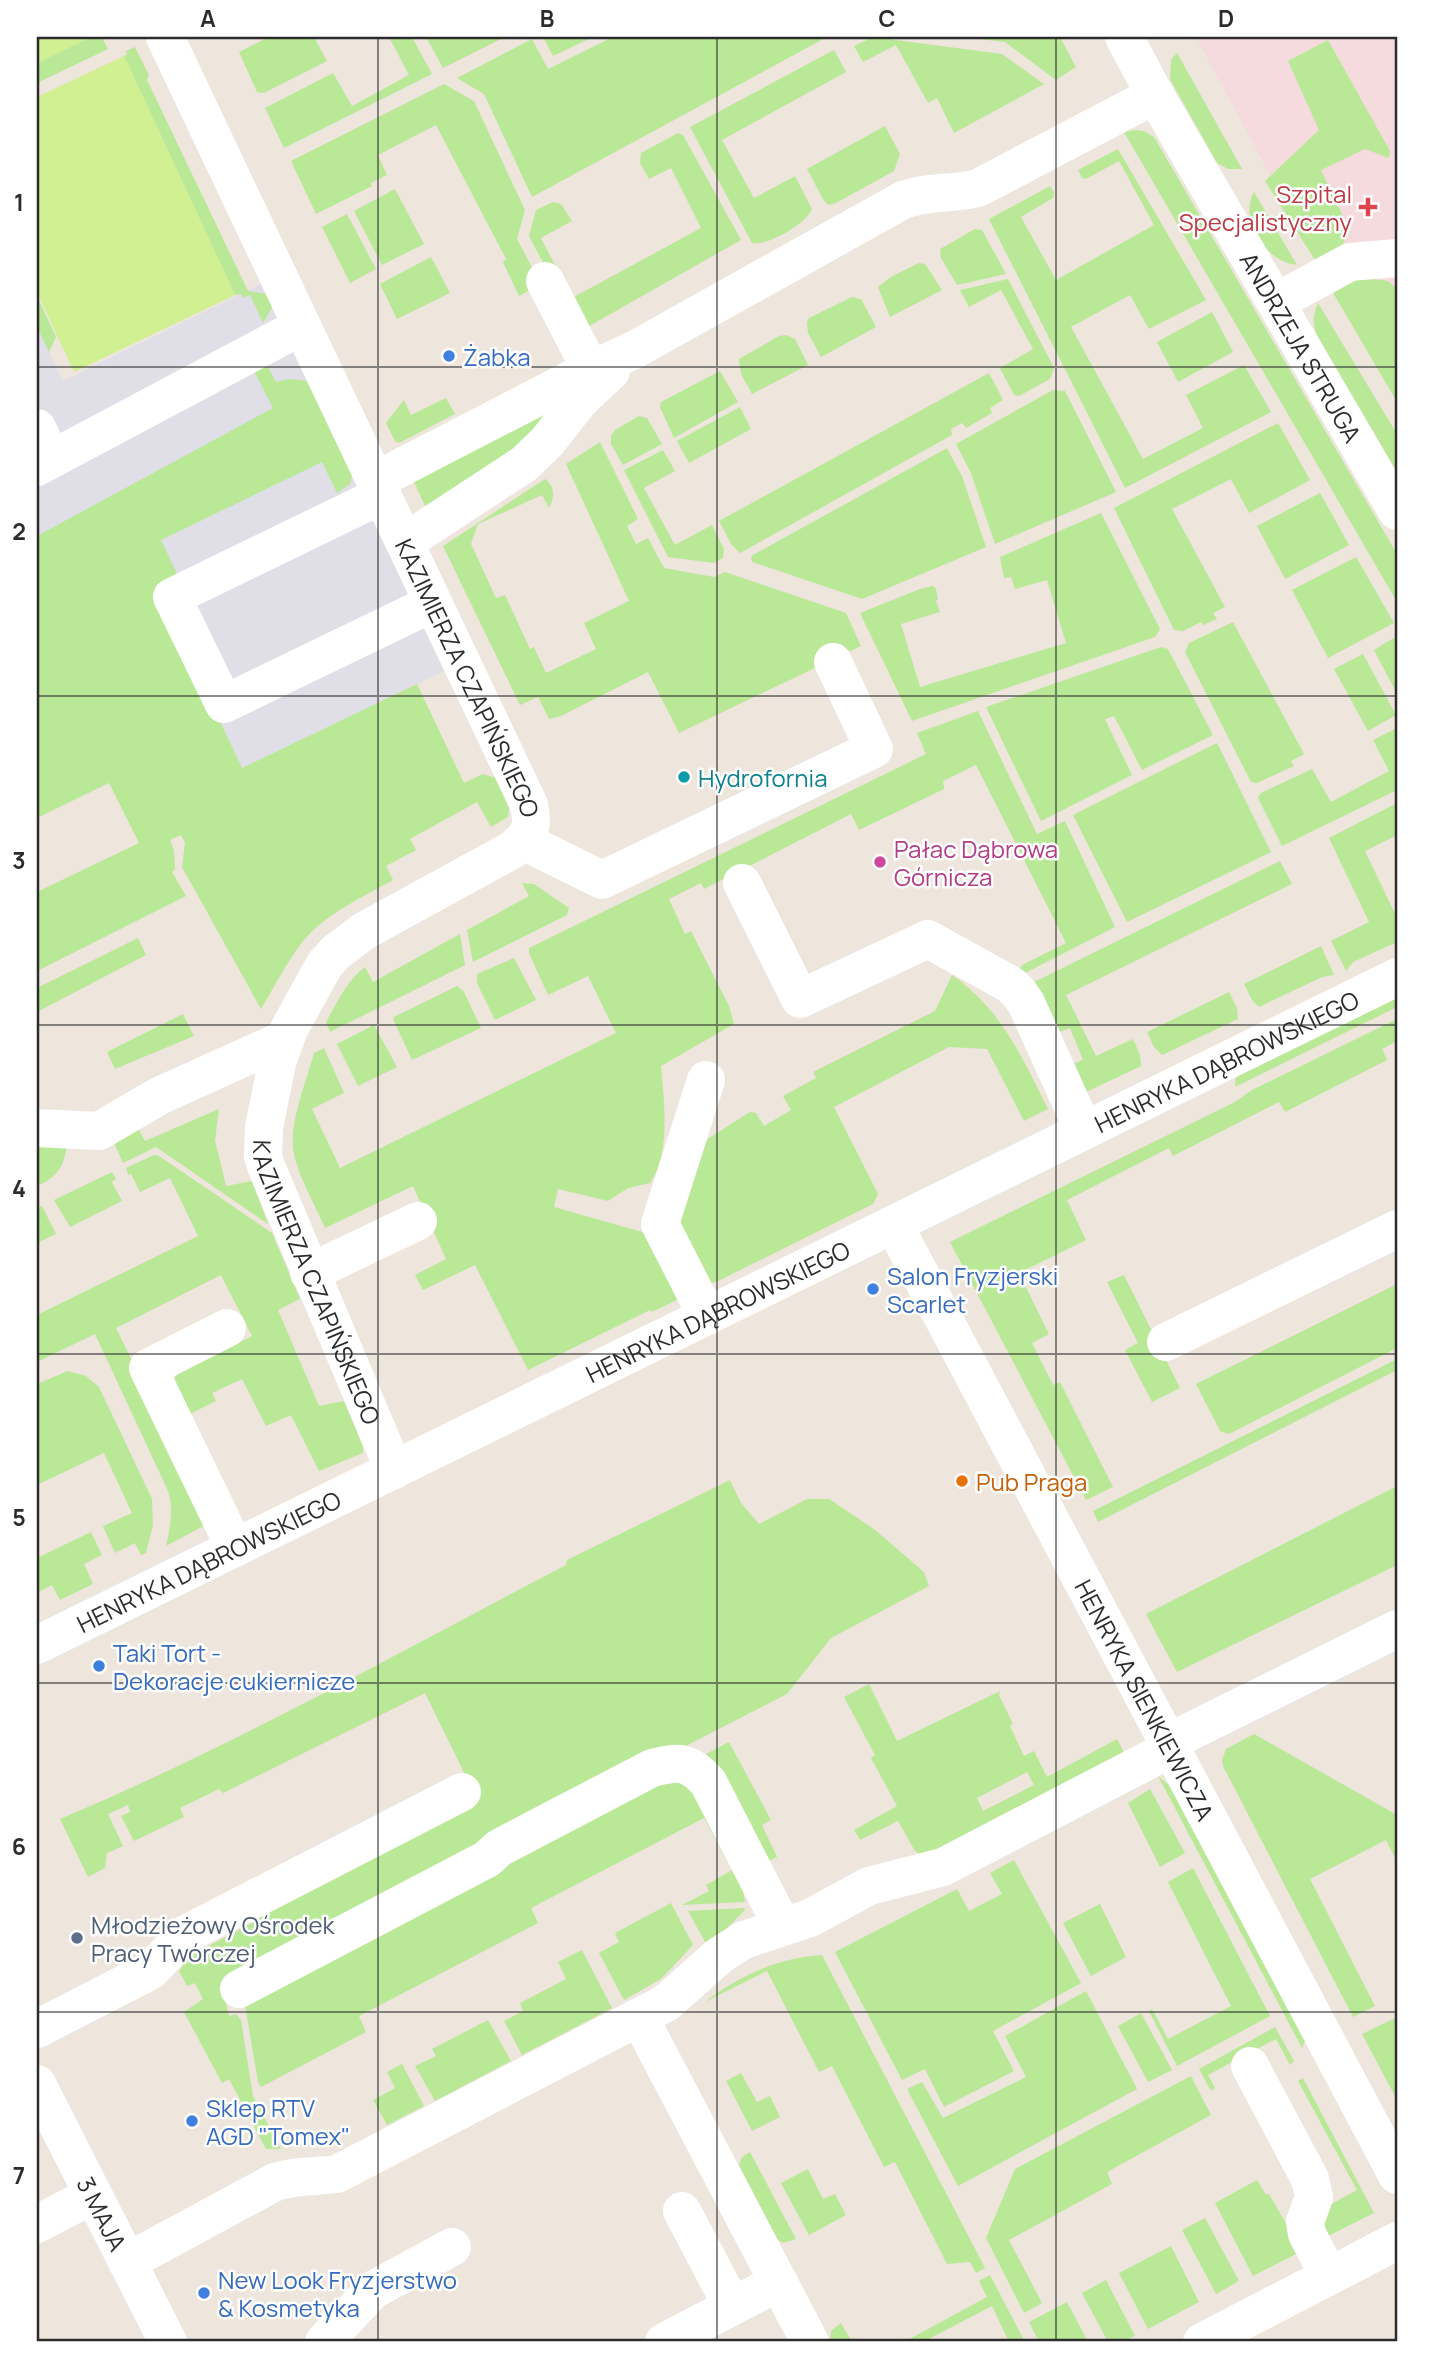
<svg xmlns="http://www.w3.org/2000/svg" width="1434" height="2379" viewBox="0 0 1434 2379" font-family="Manrope,sans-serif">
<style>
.industrial{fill:#e0dee6}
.medical{fill:#f5dade}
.green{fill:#b9e896;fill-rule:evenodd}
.pitch{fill:#d0f091}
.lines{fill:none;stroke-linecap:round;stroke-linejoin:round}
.minor{stroke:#fff;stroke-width:38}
.grid{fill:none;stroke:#2c2c2c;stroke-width:2;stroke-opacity:0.55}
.health-dot{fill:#e0444e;stroke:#fff;stroke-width:2.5}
.shop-dot{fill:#3f7fe0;stroke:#fff;stroke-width:2.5}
.culture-dot{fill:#0f9aa8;stroke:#fff;stroke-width:2.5}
.hotel-dot{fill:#d1479c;stroke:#fff;stroke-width:2.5}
.food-dot{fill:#e8710a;stroke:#fff;stroke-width:2.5}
.service-dot{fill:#5c6f8a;stroke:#fff;stroke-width:2.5}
.labels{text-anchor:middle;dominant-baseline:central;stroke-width:5;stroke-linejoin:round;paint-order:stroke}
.health-label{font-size:24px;fill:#be3a42;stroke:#fff;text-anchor:end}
.street-label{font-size:24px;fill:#2c2c2c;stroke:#fff}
.shop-label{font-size:24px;fill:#366cbe;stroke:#fff;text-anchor:start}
.culture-label{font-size:24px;fill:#0d838f;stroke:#fff;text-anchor:start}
.hotel-label{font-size:24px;fill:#b23c85;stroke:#fff;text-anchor:start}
.food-label{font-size:24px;fill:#c56008;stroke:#fff;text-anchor:start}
.service-label{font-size:24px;fill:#4e5e75;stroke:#fff;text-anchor:start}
.neatline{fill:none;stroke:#2c2c2c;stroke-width:2.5}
.grid-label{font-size:23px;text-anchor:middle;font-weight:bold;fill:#2c2c2c}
</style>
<rect width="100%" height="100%" fill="#eee5dd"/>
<path class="industrial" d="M261,284L444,671L242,768L114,495L37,536V327L63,381Z"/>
<path class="medical" d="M1196,37H1397V344L1275,184Z"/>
<g class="green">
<path d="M91,37H102L108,49L37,83V63Z"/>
<path d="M269,37H314L327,61L264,93L257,92L239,52Z"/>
<path d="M389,37H412L432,74L284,148L265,108L333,73L352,106L409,75Z"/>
<path d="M426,37H505L443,68Z"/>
<path d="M543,37H593L553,56Z"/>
<path d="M613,37H827L532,197L484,94L457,78L532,39L548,69Z"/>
<path d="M873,37L1002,54L1044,84L954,133L937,98L928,103L896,45L863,62L854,46Z"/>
<path d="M961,37H1060L1076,67L1056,80L1005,42Z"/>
<path d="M1328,40L1390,151L1389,158L1365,149L1321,170L1350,231L1341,247L1315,260L1265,181L1319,130L1288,61Z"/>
<path d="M135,47L149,75L147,80L248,291L268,294L273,306L263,323L250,295L243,298L241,294L235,295L124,56L127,55L126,51Z"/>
<path d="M834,50L846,72L722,140L754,198L795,176L812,209C806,224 768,246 752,243L690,127Z"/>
<path d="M1177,53L1242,169H1228L1217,163L1170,79L1171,60Z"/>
<path d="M444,84L474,101L525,210L517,239L541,284L519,296L503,262L506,259L436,125L378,155L387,175L371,183L372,186L316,214L291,161Z"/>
<path d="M885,126L900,154L894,171L836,203L829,205L824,201L807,169Z"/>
<path d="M1135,130L1144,131L1154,137L1397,554V602L1124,132Z"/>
<path d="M678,133L683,135L741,240L584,329L550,276L529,236L536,210L553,202L561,204L572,221L541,238L572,298L701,228L671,168L649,179L640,163L641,153Z"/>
<path d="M1118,149L1206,300L1149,329L1130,295L1071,327L1143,459L1203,428L1186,395L1244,365L1271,412L1125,488L989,219L1050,186L1054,192L1053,198L1021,217L1056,280L1154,225L1119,161L1086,179L1082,178L1078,170Z"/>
<path d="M395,189L424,244L382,265L354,211Z"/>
<path d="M1254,192L1297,265C1266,262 1238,220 1254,192Z"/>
<path d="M347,214L376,269L350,283L322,227Z"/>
<path d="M975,229L982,230L1006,274L957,285L941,258L940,249Z"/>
<path d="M431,257L450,293L397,319L380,284Z"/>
<path d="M919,263L925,264L942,290L890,317L878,287L891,277Z"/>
<path d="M1358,277L1388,281L1397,289V402L1332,291Z"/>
<path d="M1008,279L1054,368L1050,379L1019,396L1014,395L1000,368L1033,349L1001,290L969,307L960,290Z"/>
<path d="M37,296L56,337L49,352L37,327Z"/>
<path d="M852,297L861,299L876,327L821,357L808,333L807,322L809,318Z"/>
<path d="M1318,303L1397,434V472L1317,335C1312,322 1313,315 1318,303Z"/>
<path d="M1212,312L1233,352L1178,382L1157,342Z"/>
<path d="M786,335L795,339L808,365L752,394L741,374L739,359L779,336Z"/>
<path d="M265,362L276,382L289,379L307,381L352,476L350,484L337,493L322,462L161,540L177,574L156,585L242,768L417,684L464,783L483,774L496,778L509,808L508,817L491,827L477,802L410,839L416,850L386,866L393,880C363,897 327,913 304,940C287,961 275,986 261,1009L182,867L185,843L181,835L170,840L174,850L175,869L172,872L186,896L37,971V892L139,843L109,783L37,818V536L273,408L254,371Z"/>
<path d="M720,371L738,402L674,438L660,407L661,402Z"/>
<path d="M989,373L1003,400L990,408L992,413L966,428L962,423L951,429L952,435L740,553L731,544L719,521Z"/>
<path d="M1053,390L1065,391L1116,492L995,544L971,473L956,444Z"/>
<path d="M568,393L536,438L428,512L411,476Z"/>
<path d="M446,398L455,414L399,443L395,441L386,423L404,400L411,415Z"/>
<path d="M740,407L751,429L689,463L677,441Z"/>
<path d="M639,416L647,418L662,444L623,465L611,444V436L615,430Z"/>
<path d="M1278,423L1310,480L1249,513L1231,479L1172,509L1225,607L1213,613L1217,619L1203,625L1201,622L1183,631L1174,630L1114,508Z"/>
<path d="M600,442L638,519L627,526L636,544L648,538L664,568L714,577L725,572L846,613L861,646L679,733L648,672L561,716L549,719L538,697L520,705L443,546L545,479C555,486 555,497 549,508L542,495L478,524L471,544L496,598L505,595L530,649L534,647L546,673L596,649L584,623L629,601L566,464Z"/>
<path d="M947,448L962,476L986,547L862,599L752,562L751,556Z"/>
<path d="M663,450L675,471L644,488L675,545L712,525L724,549L723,558L714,563L668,557L624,470Z"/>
<path d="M1320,493L1349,545L1285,579L1257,526Z"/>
<path d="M1101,513L1160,629L1155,637L912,721L860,613L920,589L933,586L936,589L938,599L936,601L940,612L901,624L920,687L1066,643L1047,580L1015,589L1011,577L1004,578L1000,557Z"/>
<path d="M1356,557L1394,623L1328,658L1292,590Z"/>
<path d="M1233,622L1304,754L1291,761L1294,766L1257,783L1251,782L1185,652L1189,643Z"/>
<path d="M1397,636V694L1374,650Z"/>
<path d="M1161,647L1168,649L1213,735L1142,770L1114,716L1105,719L1132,775L1041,821L986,707Z"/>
<path d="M1363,654L1396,715L1368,731L1334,669Z"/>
<path d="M978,711L1037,834L1065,821L1115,927L1025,973L1018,970L1024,964L1066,943L976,765L943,781L944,789L859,830L851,814L704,889L701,883L669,899L685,934L691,931L729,1006L734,1024L661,1066C664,1102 671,1153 650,1183L628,1188L608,1201L558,1189L554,1207L656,1236L685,1296L652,1312L650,1310L528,1370L475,1265L423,1290L415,1275L446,1259L413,1186L325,1228C315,1204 296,1173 293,1148C290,1120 307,1080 314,1053L324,1048L344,1093L312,1109L340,1168L616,1033L588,976L548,995L529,953V948L926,754L917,733Z"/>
<path d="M1397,728V790L1282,846L1258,798L1261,793L1312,769L1331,802L1389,771L1373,740Z"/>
<path d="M1217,743L1271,852L1127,922L1073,815Z"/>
<path d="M1397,803V835L1365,851L1397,918V942L1353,962L1346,971L1331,941L1369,922L1329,838Z"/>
<path d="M1280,861L1292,884L1066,995L1096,1056L1133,1039L1140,1055L1141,1066L1082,1094L1070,1065L1083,1060L1070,1028L1057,1033L1034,982Z"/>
<path d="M522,883L534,884L569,908L567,915L473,962L467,930L529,896Z"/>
<path d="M460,934L465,965L330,1032L326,1022C337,1003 347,980 365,967L373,982Z"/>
<path d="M138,938L146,955L37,1012V988Z"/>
<path d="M1321,946L1334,975L1322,977L1259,1007L1252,1000L1244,984Z"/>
<path d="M514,958L536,1000L495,1020L477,983V974Z"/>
<path d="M952,975C1001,1009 1022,1057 1048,1109L1024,1121L987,1049L949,1047L834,1107L878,1194L873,1204L716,1282L708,1284L701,1280L673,1202L684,1154L750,1112L756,1113L764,1126L791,1110L783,1096L816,1078L813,1072L935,1011Z"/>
<path d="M457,986L464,992L481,1028L412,1060L393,1019L394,1017Z"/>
<path d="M1229,992L1237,1008L1238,1019L1162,1055L1154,1047L1147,1032Z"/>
<path d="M1397,998V1007L1235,1087L1236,1077Z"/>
<path d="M183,1014L194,1036L115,1069L107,1052Z"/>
<path d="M1397,1019V1041L1382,1049L1387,1060L1285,1112L1279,1102L1173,1156L1169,1148L1067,1200L1086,1240L1019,1273L1049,1334L1032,1343L1053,1385L1060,1382L1113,1487L1086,1500L950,1242L1235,1102L1252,1090Z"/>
<path d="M374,1025L397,1067L358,1086L337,1044Z"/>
<path d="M219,1109L215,1140L226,1186L252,1181L268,1224L156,1147L123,1163L112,1138L135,1123L145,1141Z"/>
<path d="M37,1138L67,1141C66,1164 58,1177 37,1186Z"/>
<path d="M154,1155L159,1156L272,1233L300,1299L278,1310L319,1406L344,1401L363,1447V1453L319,1471L291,1415L266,1426L242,1379L212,1393L216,1401L184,1417L173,1383L175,1377L182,1371L252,1336L221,1275L116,1328L211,1522L166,1546C170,1528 174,1510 168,1491L95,1334L37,1362V1315L198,1236L170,1178L140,1192L131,1174L128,1175L126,1168Z"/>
<path d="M112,1172L116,1179L112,1182L122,1201L70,1227L54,1200Z"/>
<path d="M42,1206L56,1234L37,1243V1208Z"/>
<path d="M1124,1275L1180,1388L1152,1402L1125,1350L1138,1343L1107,1282Z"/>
<path d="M1397,1284V1348L1229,1434L1220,1431L1196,1384Z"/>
<path d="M1397,1359V1370L1098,1522L1093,1511Z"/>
<path d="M68,1371L86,1376L99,1387L152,1499L153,1525L146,1553L141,1555L135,1543L115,1553L103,1526L132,1513L104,1453L37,1485V1384Z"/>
<path d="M730,1480L741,1503L759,1524L807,1499H829L874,1529L924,1572L929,1586L831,1638L787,1694L487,1848L223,1990L229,2016L236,2014L241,2020L253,2096L281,2149H266L229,2079L222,2083L184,2012L203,1999L195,1983L187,1986L179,1971L182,1967V1960L252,1923L273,1902L478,1801L425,1693L223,1793L219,1789L180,1808L184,1817L134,1841L121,1816L130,1812L128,1805L108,1814L123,1846L107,1853L105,1868L88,1877L60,1819C234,1746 399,1652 566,1565L567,1560Z"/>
<path d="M1397,1486V1565L1177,1672L1146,1614Z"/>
<path d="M91,1532L102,1555L84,1564L93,1584L60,1600L52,1585L37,1593V1558Z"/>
<path d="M869,1684L897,1741L1000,1691L999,1695L1013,1724L1010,1726L1024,1756L1034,1751L1047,1777L1117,1739L1128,1760L922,1856L915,1851L898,1821L860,1840L854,1830L897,1806L871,1758L875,1755L844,1697ZM1027,1772L1034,1785L983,1811L977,1798Z"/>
<path d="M1254,1734L1397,1815V1862L1386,1840L1310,1879L1375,2006L1353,2017L1223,1766L1222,1760L1226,1749Z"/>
<path d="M729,1742L771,1820L762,1825L777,1857L760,1865L704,1760L706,1754Z"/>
<path d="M652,1775L692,1785L740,1873L745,1902L682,1905L709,1891L706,1885L732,1870L704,1818L531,1908L538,1923L359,2016L366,2032L261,2087L258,2082L244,1999Z"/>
<path d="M1158,1776L1169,1785L1305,2041L1302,2048Z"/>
<path d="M1150,1789L1185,1853L1160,1867L1128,1803Z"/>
<path d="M1014,1860L1081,1983L993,2031L1014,2071L944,2107L925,2069L902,2080L835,1952L957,1889L969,1911L1002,1894L990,1873Z"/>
<path d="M1193,1868L1270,2016L1177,2066L1149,2011L1152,2009L1168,2039L1231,2006L1168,1882Z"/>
<path d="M671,1903L693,1945L661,1979L624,2000L599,1953L619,1942L615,1933Z"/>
<path d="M1100,1904L1126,1957L1091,1976L1063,1923Z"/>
<path d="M744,1908L745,1910L708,1947L688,1911Z"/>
<path d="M582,1950L612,2008L522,2055L504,2021L523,2011L520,2003L566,1979L558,1962Z"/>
<path d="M822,1955L985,2268L976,2273L970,2262L947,2264L895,2162L884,2167L832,2066L819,2072L767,1971L705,2002C740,1975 778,1958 822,1955Z"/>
<path d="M1086,1991L1137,2089L958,2186L907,2089L922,2082L943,2118L1026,2077L1005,2036Z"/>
<path d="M1141,2013L1172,2070L1148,2082L1118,2026Z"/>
<path d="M1397,2017V2100L1362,2034Z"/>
<path d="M488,2020L511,2061L435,2101L415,2066L436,2056L432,2049Z"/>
<path d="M1275,2027L1294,2061L1290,2065L1276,2039L1208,2075L1215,2088L1211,2091L1199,2069Z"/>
<path d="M402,2064L424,2106L387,2125L373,2100L395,2088L387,2072Z"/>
<path d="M741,2073L757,2102L770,2096L780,2117L752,2131L726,2081Z"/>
<path d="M1191,2076L1211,2115L1107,2172L1112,2184L1009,2240L1042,2303L1024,2313L986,2238L1015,2169Z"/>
<path d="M1303,2078L1374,2213L1322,2239L1324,2208L1357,2190L1298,2081Z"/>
<path d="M750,2152L796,2239L783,2243L777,2239L739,2165L742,2157Z"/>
<path d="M808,2169L823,2199L835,2194L846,2215L809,2235L781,2183Z"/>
<path d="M1257,2180L1266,2195L1269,2194L1302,2251L1253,2276L1215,2203Z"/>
<path d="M1205,2218L1239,2281L1216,2294L1182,2230Z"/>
<path d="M1171,2246L1199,2302L1148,2329L1119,2273Z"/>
<path d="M990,2275L1025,2342H1009L992,2306L923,2342H904L987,2297L979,2281Z"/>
<path d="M1106,2280L1135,2336L1121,2342H1108L1082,2293Z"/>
<path d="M1067,2302L1088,2342H1039L1029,2322Z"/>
<path d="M841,2323L852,2342H830L831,2331Z"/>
</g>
<g class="pitch">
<path d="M37,37H91L37,63Z"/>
<path d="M124,56L235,295L74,372L37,292V97Z"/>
</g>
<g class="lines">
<g class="minor">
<path id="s1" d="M165,37L529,805C534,828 530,835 512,850L364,931L335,953L325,964L289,1029L277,1063L264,1127L263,1156L266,1166L394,1470"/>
<path id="s2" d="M1124,37L1155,95L1397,511"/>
<path d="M545,281L591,370"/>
<path d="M1276,302L1350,262L1397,258"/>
<path d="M37,428L52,459"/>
<path d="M37,467L302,326"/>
<path d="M375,481L582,374L634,350L903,200C931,190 952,195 978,188L1155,95"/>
<path d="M382,495L172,597L224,704L433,603"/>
<path d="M405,542L524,464L547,442L580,400L611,371"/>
<path d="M523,841L602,880L874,749L833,662"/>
<path d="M742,883L800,999L928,939L1011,985L1019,993L1026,1003L1084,1131"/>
<path d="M706,1080L660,1224L707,1316"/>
<path d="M37,1128L99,1131L159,1096L285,1039"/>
<path id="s3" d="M894,1225L1397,2175"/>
<path d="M309,1273L418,1221"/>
<path d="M227,1328L148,1368L235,1548"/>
<path d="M1166,1342L1397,1229"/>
<path id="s4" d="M37,1645L1397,977"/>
<path d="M1167,1743L1397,1629"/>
<path d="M239,1989L487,1859L499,1848L652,1768C680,1761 688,1761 708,1782L782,1926"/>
<path d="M639,2017L810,2342"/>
<path d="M37,2029L150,1971L186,1934L462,1792"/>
<path d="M1250,2066L1310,2179L1314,2197L1305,2222L1307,2234L1329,2276"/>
<path id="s5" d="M37,2084L168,2342"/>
<path d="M682,2211L732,2306"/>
<path d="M37,2224L93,2195"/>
<path d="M127,2262L275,2182C296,2175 316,2177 337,2174L666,2003L720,1955L744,1940L810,1918L869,1886L943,1867L1170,1749"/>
<path d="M324,2342L373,2290L452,2247"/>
<path d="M664,2342L779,2282"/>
<path d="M1202,2342L1397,2241"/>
</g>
</g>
<path class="grid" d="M378,37V2342M717,37V2342M1056,37V2342M37,367H1397M37,696H1397M37,1025H1397M37,1354H1397M37,1683H1397M37,2012H1397"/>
<path class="health-dot" d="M1364.5 196.5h7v7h7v7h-7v7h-7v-7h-7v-7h7z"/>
<g class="shop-dot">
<circle cx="449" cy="356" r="7"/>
<circle cx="873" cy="1289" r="7"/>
<circle cx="99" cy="1666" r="7"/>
<circle cx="192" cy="2121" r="7"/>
<circle cx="204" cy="2293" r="7"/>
</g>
<circle class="culture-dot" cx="684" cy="777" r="7"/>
<circle class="hotel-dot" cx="880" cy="862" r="7"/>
<circle class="food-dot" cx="962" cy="1481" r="7"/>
<circle class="service-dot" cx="77" cy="1938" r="7"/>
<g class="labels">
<g class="health-label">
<text x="1352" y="193">Szpital<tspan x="1352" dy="28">Specjalistyczny</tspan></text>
</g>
<g class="street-label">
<text stroke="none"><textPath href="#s2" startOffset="357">ANDRZEJA STRUGA</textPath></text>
<text stroke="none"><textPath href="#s1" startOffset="709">KAZIMIERZA CZAPIŃSKIEGO</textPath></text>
<text stroke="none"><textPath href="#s4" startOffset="1325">HENRYKA DĄBROWSKIEGO</textPath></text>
<text stroke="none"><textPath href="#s1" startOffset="1463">KAZIMIERZA CZAPIŃSKIEGO</textPath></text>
<text stroke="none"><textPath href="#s4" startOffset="758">HENRYKA DĄBROWSKIEGO</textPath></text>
<text stroke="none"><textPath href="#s4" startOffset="191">HENRYKA DĄBROWSKIEGO</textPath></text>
<text stroke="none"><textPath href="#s3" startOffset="537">HENRYKA SIENKIEWICZA</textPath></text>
<text stroke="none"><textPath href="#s5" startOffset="145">3 MAJA</textPath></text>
</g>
<g class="shop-label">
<text x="463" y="356">Żabka</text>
<text x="887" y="1275">Salon Fryzjerski<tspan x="887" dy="28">Scarlet</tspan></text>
<text x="113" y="1652">Taki Tort -<tspan x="113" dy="28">Dekoracje cukiernicze</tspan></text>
<text x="206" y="2107">Sklep RTV<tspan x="206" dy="28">AGD "Tomex"</tspan></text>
<text x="218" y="2279">New Look Fryzjerstwo<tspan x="218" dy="28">&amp; Kosmetyka</tspan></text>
</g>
<g class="culture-label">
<text x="698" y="777">Hydrofornia</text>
</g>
<g class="hotel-label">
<text x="894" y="848">Pałac Dąbrowa<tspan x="894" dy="28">Górnicza</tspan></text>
</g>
<g class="food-label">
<text x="976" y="1481">Pub Praga</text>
</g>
<g class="service-label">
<text x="91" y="1924">Młodzieżowy Ośrodek<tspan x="91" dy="28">Pracy Twórczej</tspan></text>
</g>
</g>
<rect width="1434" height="2379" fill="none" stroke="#ffffff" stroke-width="77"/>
<rect x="38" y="38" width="1358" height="2302" class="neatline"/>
<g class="grid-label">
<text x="208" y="27">A</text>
<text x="547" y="27">B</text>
<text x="887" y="27">C</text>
<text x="1226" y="27">D</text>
<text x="19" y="211">1</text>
<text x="19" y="540">2</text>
<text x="19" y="869">3</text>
<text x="19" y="1197">4</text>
<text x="19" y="1526">5</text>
<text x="19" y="1855">6</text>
<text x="19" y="2184">7</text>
</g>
</svg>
